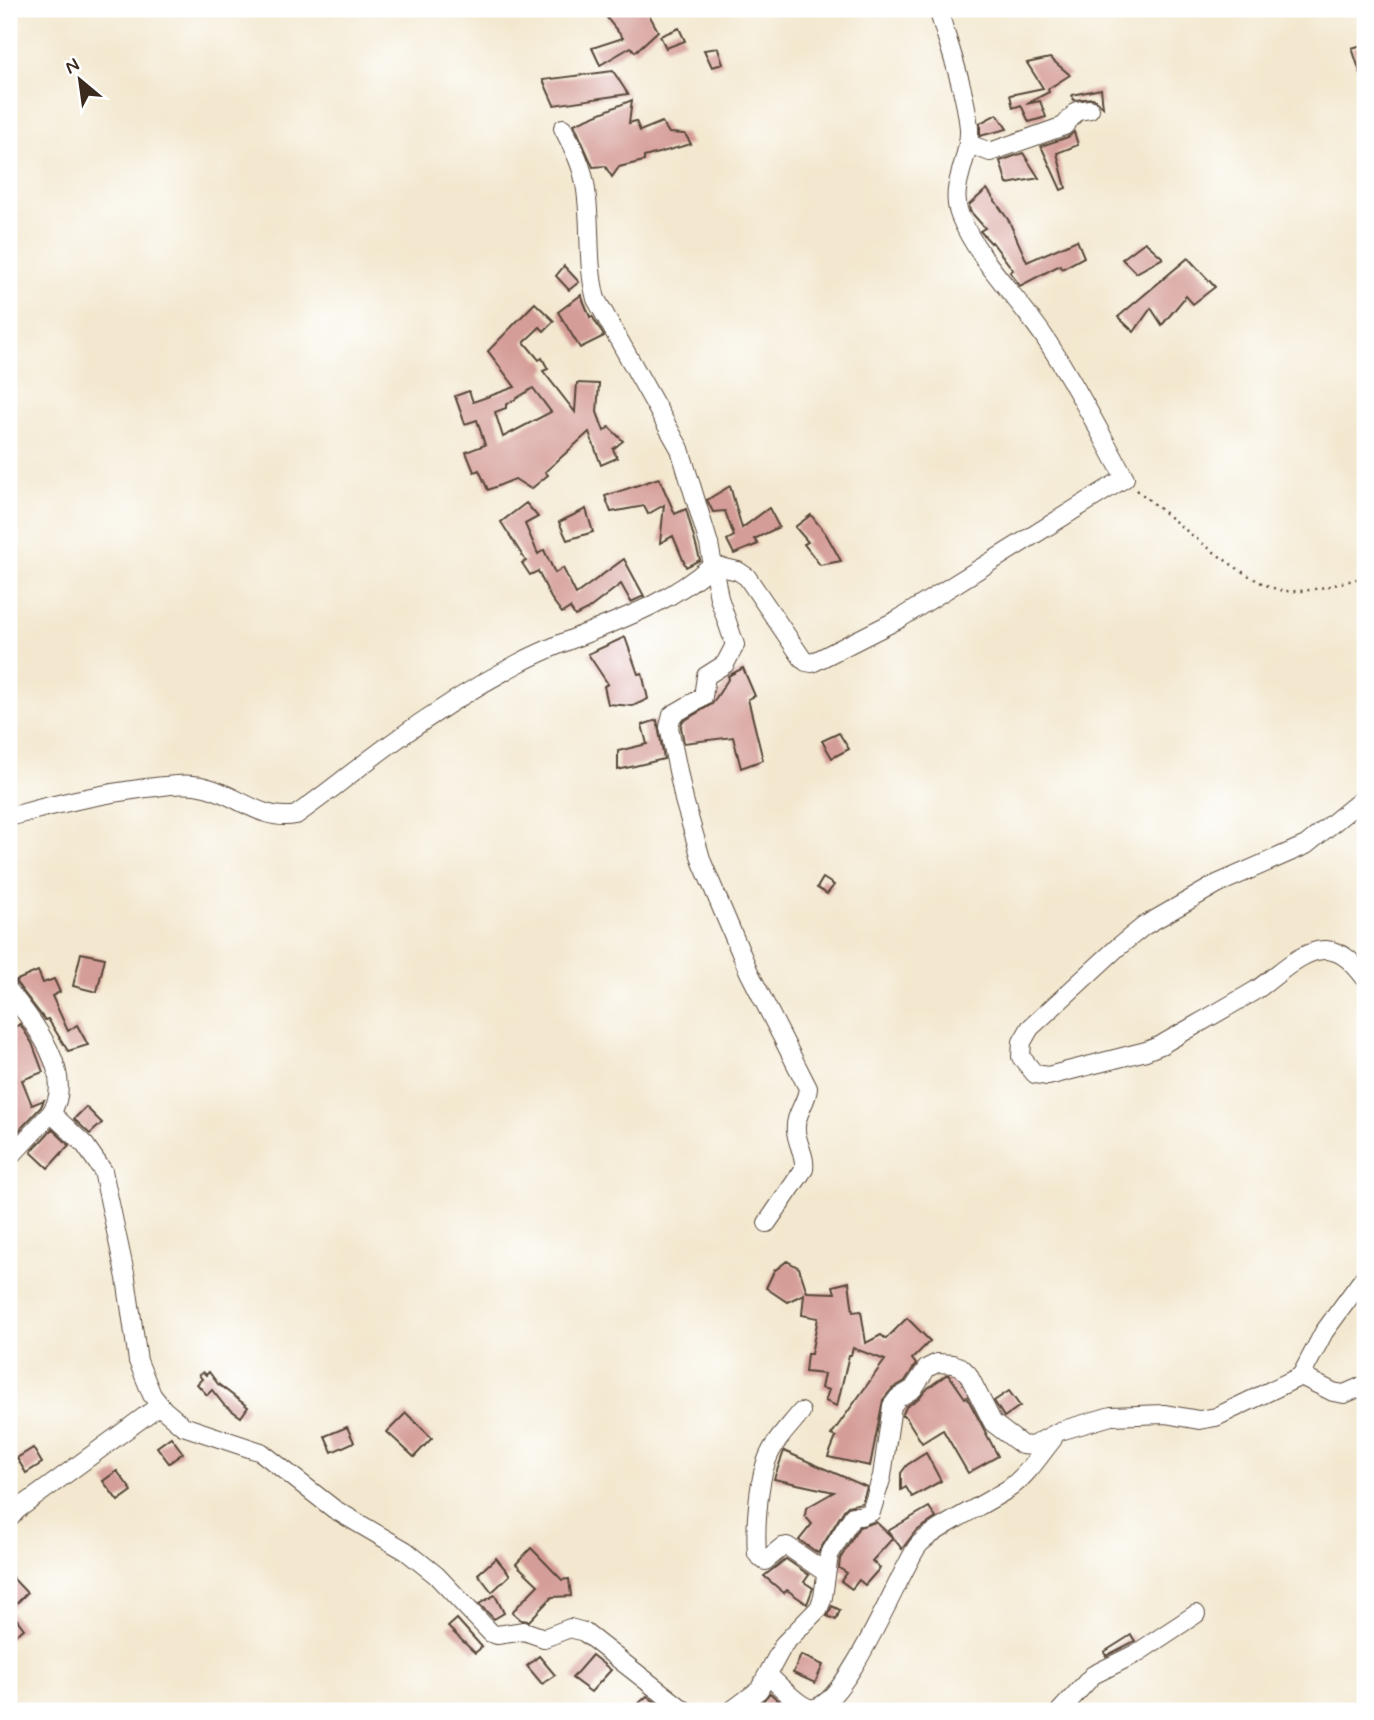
<svg xmlns="http://www.w3.org/2000/svg" width="1374" height="1720" viewBox="0 0 1374 1720" font-family="Mynerve,sans-serif">
<style>
.building{fill:#d59d97;fill-rule:evenodd}
.lines{fill:none;stroke-linecap:round;stroke-linejoin:round}
.minor-casing{stroke:#574639;stroke-width:20}
.path{stroke:#574639;stroke-width:2.5;stroke-dasharray:2 5;stroke-linecap:butt}
.minor{stroke:#fff;stroke-width:18}
</style>
<rect width="100%" height="100%" fill="#fff"/>
<filter id="ink" filterUnits="userSpaceOnUse"><feTurbulence type="fractalNoise" baseFrequency=".0143" numOctaves="2"/><feDisplacementMap in="SourceGraphic" scale="14" xChannelSelector="R" yChannelSelector="G"/><feConvolveMatrix kernelMatrix="1 2 1 2 8 2 1 2 1" color-interpolation-filters="sRGB"/></filter>
<filter id="wash" filterUnits="userSpaceOnUse"><feTurbulence type="fractalNoise" baseFrequency=".00686" numOctaves="4" result="noise"/><feDisplacementMap in="SourceGraphic" scale="28" xChannelSelector="R" yChannelSelector="G"/><feGaussianBlur stdDeviation="1.57" result="paint"/><feColorMatrix in="noise" values="0 0 0 0 0 0 0 0 0 0 0 0 0 0 0 0 0 1.4 0 .05"/><feComposite in="paint" operator="in"/></filter>
<g filter="url(#wash)">
<rect width="100%" height="100%" fill="#f3e8cf"/>
<g id="blocks">
<g class="building">
<path d="M624,9H646L658,31L635,52L631,47L600,65L592,48L623,38L607,18Z"/>
<path d="M679,28L685,41L666,48L660,36Z"/>
<path d="M1365,44V80L1363,81L1352,48Z"/>
<path d="M718,48L723,64L712,67L704,50Z"/>
<path d="M1050,58L1070,75L1048,89L1049,92L1026,104L1040,101L1046,117L1029,122L1021,105L1013,108L1010,95L1043,88L1027,63Z"/>
<path d="M613,71L628,94L554,105L543,80Z"/>
<path d="M1101,89L1103,107L1093,98L1074,100L1072,95Z"/>
<path d="M632,100L629,123L636,121L640,131L662,122L669,133L685,134L691,144L644,157V161L619,167L612,177L605,166L593,167L574,124Z"/>
<path d="M997,114L1007,129L980,136V123Z"/>
<path d="M1074,132L1078,145L1057,153L1066,188L1061,190L1041,146L1068,137Z"/>
<path d="M1023,153L1039,178L1007,184L1000,161Z"/>
<path d="M987,189L1009,221L1027,262L1077,240L1084,257L1062,269L1060,265L1020,286L1010,272L1013,270L992,242L991,243L980,231L985,228L970,211L969,205Z"/>
<path d="M1145,242L1163,258L1136,273L1122,259Z"/>
<path d="M1188,258L1215,287L1193,304L1186,296L1162,325L1151,308L1134,332L1118,317Z"/>
<path d="M564,266L579,282L569,290L556,276Z"/>
<path d="M581,295L590,317L592,316L604,336L580,348L558,312Z"/>
<path d="M535,303L554,321L544,331L540,327L524,342L539,360L542,358L548,369L543,371L575,412L577,383L599,384L597,412L604,431L609,427L623,441L613,449L617,458L601,465L589,432L545,472L548,475L531,489L515,479L488,490L479,470L474,472L466,452L485,445L477,420L465,424L455,396L469,391L473,402L515,387L488,351ZM533,388L551,412L503,437L495,412L506,408V405Z"/>
<path d="M659,478L675,514L686,509L700,560L686,567L673,536L660,543L664,505L648,514L644,506L611,512L605,496Z"/>
<path d="M730,486L742,528L769,508L779,527L754,539L758,544L734,554L727,540L734,536L725,511L713,512L707,500Z"/>
<path d="M526,503L538,517L525,524L538,554L544,550L555,573L563,568L576,594L624,559L644,596L631,602L621,584L587,610L575,616L570,608L562,613L551,598L538,571L530,575L522,563L526,561L501,522Z"/>
<path d="M586,509L593,532L567,540L559,522Z"/>
<path d="M811,515L826,534L841,561L820,565L804,544L808,542L795,527Z"/>
<path d="M625,637L638,674L642,673L648,699L633,706L608,704L604,686L608,684L588,654Z"/>
<path d="M743,668L755,696L748,699L763,760L741,768L733,737L684,743L681,727L682,722L712,704L729,678L728,676Z"/>
<path d="M657,720L664,759L618,770V751L647,744L642,725Z"/>
<path d="M839,733L849,749L832,758L822,741Z"/>
<path d="M823,878L834,885L827,894L817,888Z"/>
<path d="M81,953L105,958L97,992L73,986Z"/>
<path d="M38,971L43,983L54,979L60,992L52,996L68,1031L77,1025L88,1045L68,1051L48,1019L45,1020L15,981Z"/>
<path d="M20,1024L32,1043L43,1072L22,1080L32,1105L44,1100L41,1107L14,1136L9,1125V1031Z"/>
<path d="M86,1107L102,1123L90,1134L74,1119Z"/>
<path d="M52,1129L69,1145L48,1168L31,1152Z"/>
<path d="M787,1261L799,1268L807,1292L835,1293L833,1286L849,1282L853,1312L861,1311L866,1343L881,1335L886,1339L907,1318L930,1341L912,1359L916,1364L905,1381L892,1389L883,1400L870,1466L828,1457L836,1437L831,1435L885,1360L853,1348L851,1355H849L837,1406L825,1401L829,1390L821,1388L824,1374L805,1372L807,1354H811L818,1318L802,1315L804,1294L787,1302L766,1288L774,1271Z"/>
<path d="M203,1372L206,1375L209,1372L218,1384L248,1407L241,1417L224,1405L212,1390L207,1395L197,1384L202,1379L199,1375Z"/>
<path d="M946,1375H949L965,1398L967,1397L998,1456L968,1473L943,1430L922,1443L905,1416H902L906,1407L919,1398L928,1388Z"/>
<path d="M1009,1391L1020,1406L1004,1417L994,1401Z"/>
<path d="M406,1413L432,1438L414,1457L387,1432Z"/>
<path d="M347,1427L354,1442L332,1452L325,1436Z"/>
<path d="M171,1437L183,1453L169,1463L157,1447Z"/>
<path d="M33,1448L42,1463L26,1473L17,1458Z"/>
<path d="M784,1451L867,1487L862,1503L848,1506L844,1510L818,1553L799,1540L812,1524L805,1516L806,1508L834,1492L774,1479Z"/>
<path d="M926,1453L941,1481L912,1497L906,1487L901,1490V1473L907,1465Z"/>
<path d="M117,1471L132,1491L118,1501L103,1481Z"/>
<path d="M929,1507L936,1518L915,1532L902,1549L888,1531Z"/>
<path d="M876,1522L893,1538L872,1561L880,1568L865,1585L859,1580L852,1589L841,1581L847,1573L839,1568L840,1559L859,1527Z"/>
<path d="M531,1548L562,1580L569,1579L571,1596L552,1597L529,1621L521,1620L512,1612L538,1585L516,1564Z"/>
<path d="M496,1558L510,1575L492,1592L478,1574Z"/>
<path d="M786,1559L809,1575L804,1582L813,1588L807,1604L787,1590L784,1593L764,1576Z"/>
<path d="M9,1574L27,1593L10,1610L24,1629L9,1639Z"/>
<path d="M495,1595L504,1613L494,1619L479,1604Z"/>
<path d="M832,1606L840,1610L836,1620L827,1616Z"/>
<path d="M457,1619L482,1647L475,1653L448,1627Z"/>
<path d="M1131,1635L1135,1641L1106,1656L1104,1652Z"/>
<path d="M592,1655L611,1670L591,1692L572,1678Z"/>
<path d="M801,1655L823,1665L815,1683L793,1673Z"/>
<path d="M539,1656L555,1675L542,1684L527,1666Z"/>
<path d="M770,1693L780,1702L786,1711H763L759,1705Z"/>
<path d="M647,1696L667,1711H644L637,1705Z"/>
</g>
</g>
</g>
<g filter="url(#ink)">
<use href="#blocks" fill-opacity="0" stroke="#574639" stroke-width="2"/>
<g class="lines">
<defs>
<g id="minor">
<path d="M563,128C572,146 582,164 585,184C592,222 586,261 596,299L680,449L709,544L719,598L735,645L725,664L706,676L703,697L672,715L669,727L684,800L702,862L749,972L808,1088C807,1103 794,1115 796,1131C797,1144 806,1156 804,1169L767,1223"/>
<path d="M969,144L990,152L1064,126L1077,111L1090,109"/>
<path d="M1365,797L1306,845L1217,884L1144,926L1118,947L1030,1028L1022,1042L1021,1057L1035,1074L1048,1076L1146,1051L1161,1045C1192,1027 1224,1009 1256,990C1275,978 1301,949 1326,950C1344,951 1355,965 1365,978"/>
<path d="M9,817C54,804 99,794 146,788C166,786 186,782 205,787C236,794 262,822 296,815C328,793 357,768 389,745C430,715 474,687 519,663C583,629 656,616 712,565L738,571L747,577L802,658L806,662L812,663L899,619L1125,478C1099,431 1075,383 1045,338C1018,297 979,262 960,216C948,185 971,159 969,128C965,88 949,47 938,9"/>
<path d="M9,991C32,1020 77,1075 51,1113L9,1158"/>
<path d="M51,1113L85,1145L103,1171L126,1278L138,1361L152,1395L164,1410L183,1426L261,1452L334,1509L406,1551L436,1575L491,1633L497,1635L524,1631L544,1638L570,1628L584,1632L685,1711"/>
<path d="M1301,1376L1324,1332L1365,1276"/>
<path d="M801,1412C791,1425 778,1437 771,1451C758,1474 755,1528 757,1554L765,1561L782,1547L787,1546L825,1572"/>
<path d="M9,1519L17,1510L160,1405"/>
<path d="M768,1675C778,1684 803,1711 815,1708C848,1700 897,1578 917,1547C929,1530 990,1502 1011,1487C1028,1474 1040,1455 1053,1439"/>
<path d="M731,1711L759,1690L784,1644L819,1608L823,1597L829,1555L853,1516H861L871,1512L882,1476L892,1406L898,1398L913,1389L927,1368L937,1363L953,1364L961,1367L968,1374L993,1423L1022,1445L1032,1446L1060,1431L1111,1416L1165,1414L1199,1420L1216,1417L1301,1376L1333,1392L1344,1394L1365,1385"/>
<path d="M1060,1711L1093,1675L1137,1653L1196,1614"/>
</g>
</defs>
<use href="#minor" class="minor-casing"/>
<path class="path" d="M1137,490C1168,515 1249,587 1285,591C1310,593 1340,583 1365,577"/>
<use href="#minor" class="minor"/>
</g>
</g>
<rect width="1374" height="1720" fill="none" stroke="#fff" stroke-width="35"/>
<g transform="translate(80 80) rotate(331)" stroke="#ffffff" stroke-width="5" paint-order="stroke">
<path d="M0-5L12 26L0 18L-12 26Z" fill="#3b2a1e"/>
<text y="-10" font-size="19" font-weight="bold" text-anchor="middle" fill="#3b2a1e">N</text>
</g>
</svg>
